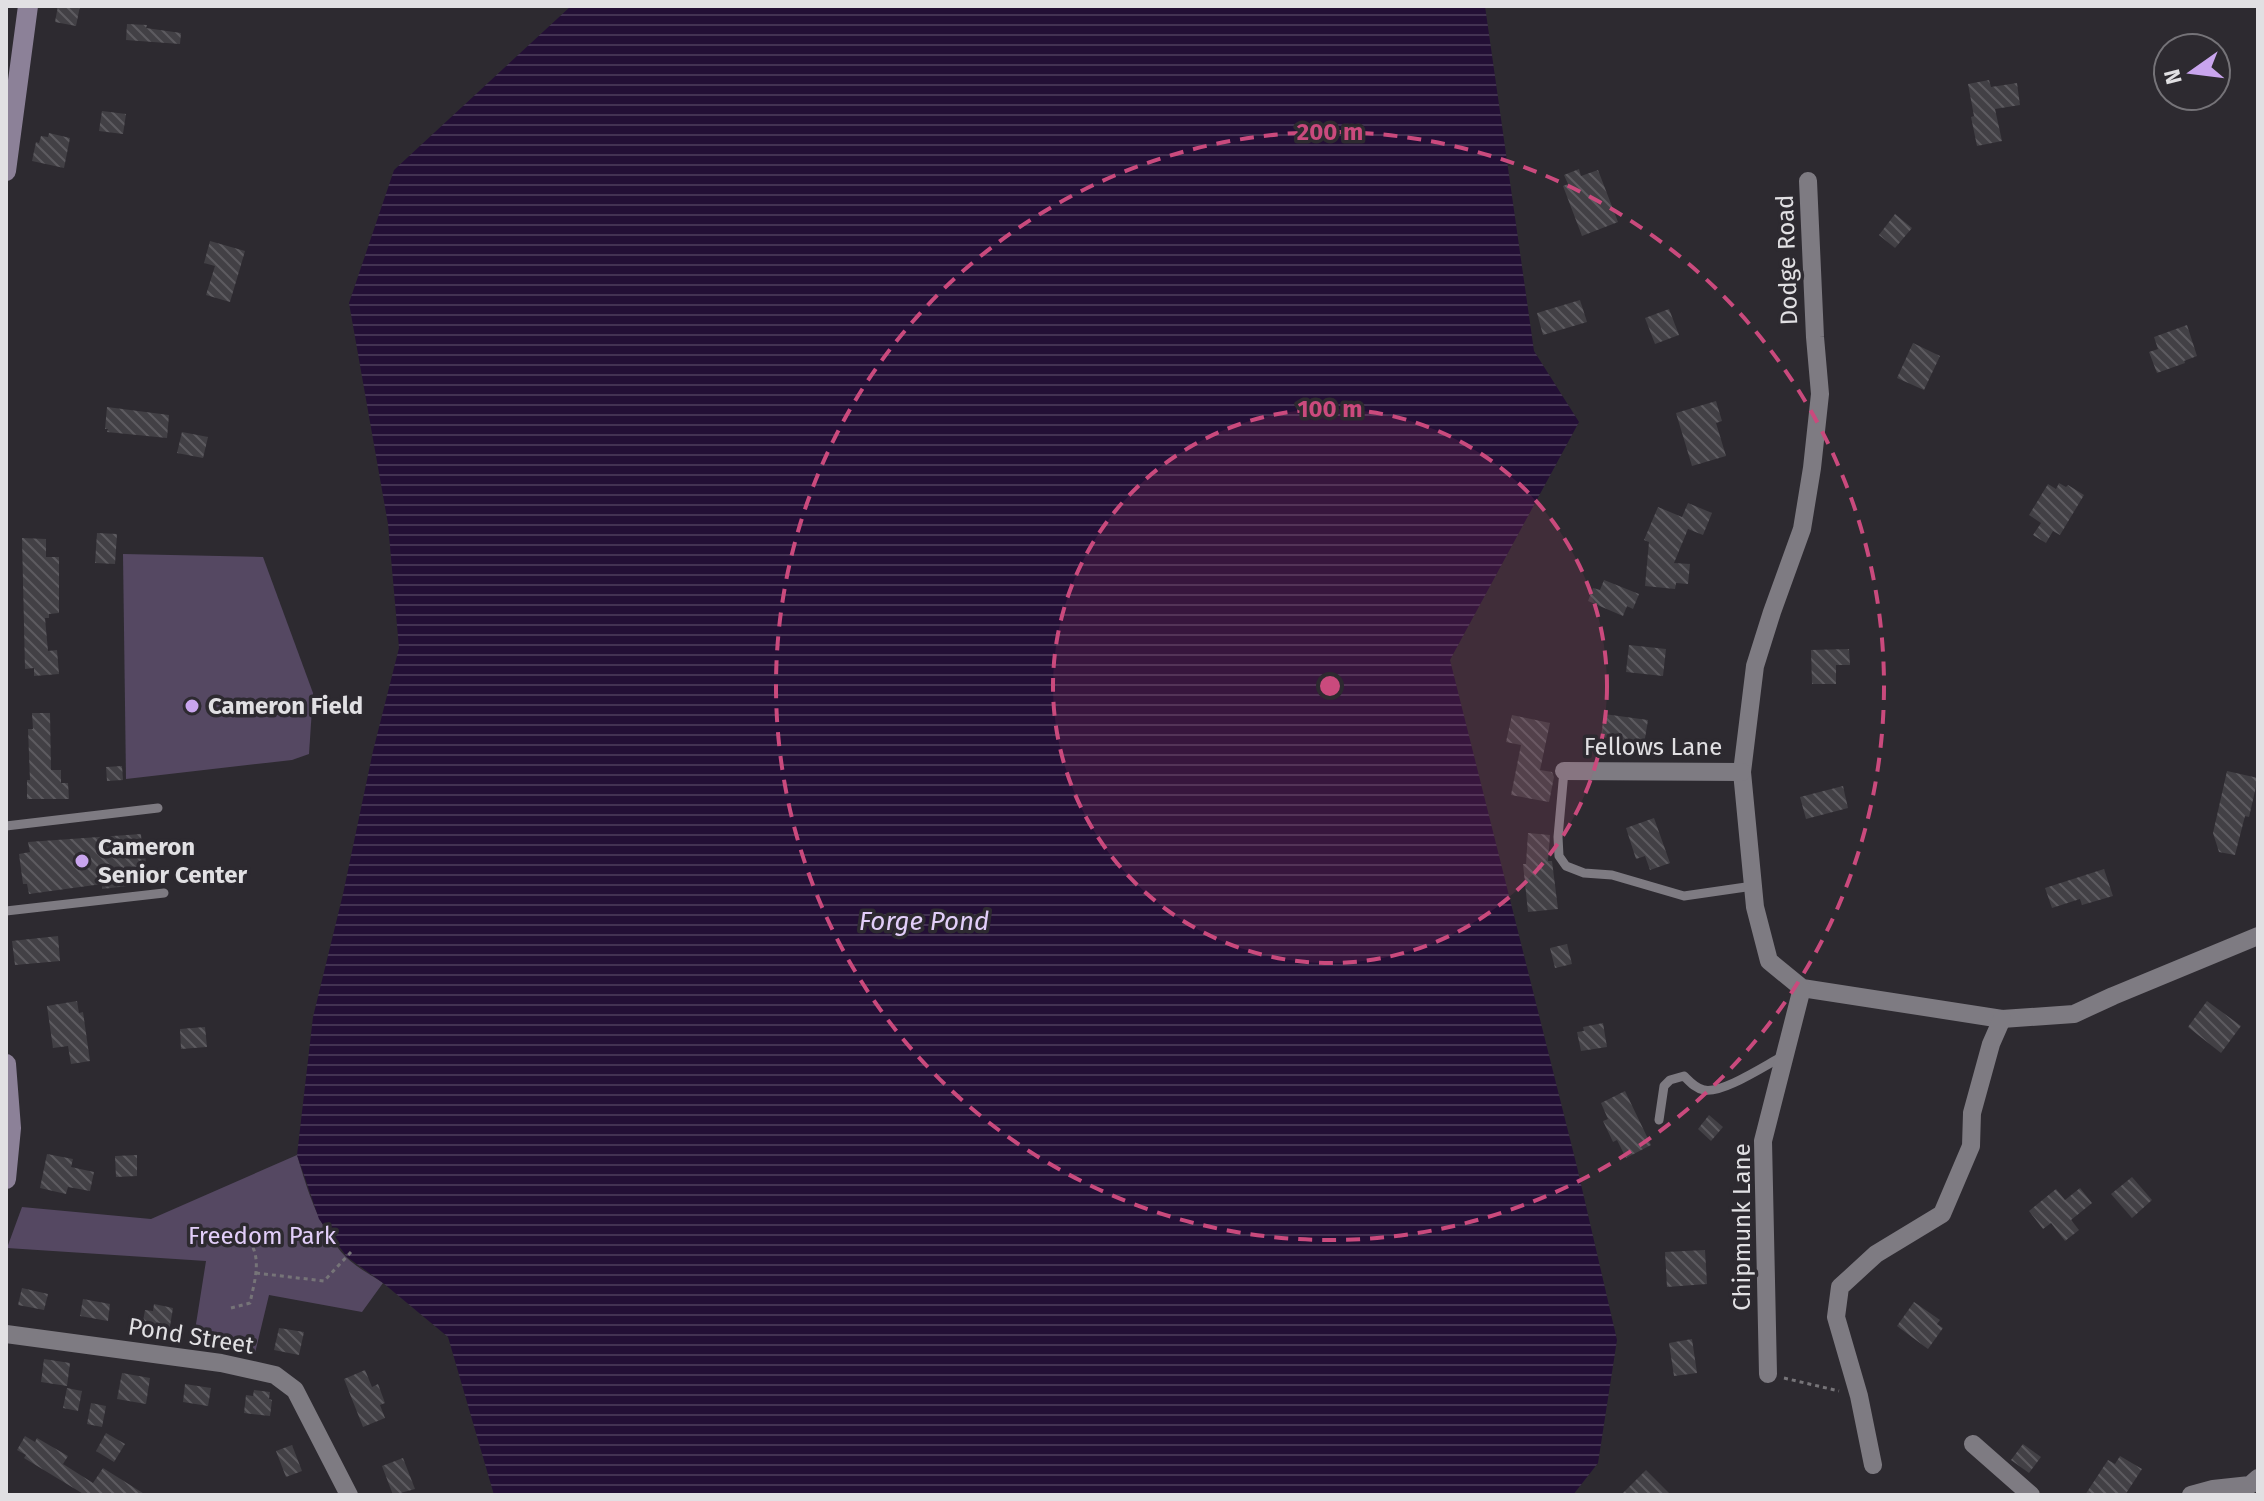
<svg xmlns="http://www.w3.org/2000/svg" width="2264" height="1501" viewBox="0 0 2264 1501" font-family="'Fira Sans',sans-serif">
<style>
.park{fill:#554862}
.water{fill:url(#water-rules)}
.building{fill:url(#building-back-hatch)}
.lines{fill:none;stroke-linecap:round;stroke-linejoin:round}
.path{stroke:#767478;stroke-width:3;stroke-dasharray:4 4;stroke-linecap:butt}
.service{stroke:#7e7b82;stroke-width:9}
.minor{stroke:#7e7b82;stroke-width:18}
.secondary{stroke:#8c8198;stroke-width:20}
.ring{fill:none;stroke:#ca4a7d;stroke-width:4;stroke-dasharray:14 10}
.poi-dot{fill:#c9a5ee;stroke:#2d2a30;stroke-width:3}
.labels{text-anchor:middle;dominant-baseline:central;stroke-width:7;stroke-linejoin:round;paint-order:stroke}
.street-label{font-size:24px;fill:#e1e0e3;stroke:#2d2a30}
.poi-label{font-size:24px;font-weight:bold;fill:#e1e0e3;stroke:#2d2a30;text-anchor:start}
.park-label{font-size:24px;fill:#e2cef9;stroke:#2d2a30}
.water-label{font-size:26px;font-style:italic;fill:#e2cef9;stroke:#2d2a30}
.centre{fill:#ca4a7d;stroke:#2d2a30;stroke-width:4}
.ring-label{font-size:24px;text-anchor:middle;font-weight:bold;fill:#ca4a7d;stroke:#2d2a30;stroke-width:7;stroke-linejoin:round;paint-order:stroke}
</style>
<defs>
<pattern id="water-rules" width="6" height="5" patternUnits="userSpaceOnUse" patternTransform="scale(2)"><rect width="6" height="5" fill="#230f35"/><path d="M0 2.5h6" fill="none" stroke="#433252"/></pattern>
<pattern id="building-back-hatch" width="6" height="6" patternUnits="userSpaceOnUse" patternTransform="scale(2)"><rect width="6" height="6" fill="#424045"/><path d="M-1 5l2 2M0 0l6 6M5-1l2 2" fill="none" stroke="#5d5b60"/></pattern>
</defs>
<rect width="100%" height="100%" fill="#2d2a30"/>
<g class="park">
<path d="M123,554L263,557L313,693L309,754L292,760L126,779Z"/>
<path d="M297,1155C308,1192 319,1229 346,1257C356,1267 371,1275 383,1283L362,1312L269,1295L255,1353L193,1343L206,1261L7,1248L22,1207L151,1219Z"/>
</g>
<path class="water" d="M571,6H1485L1534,351L1579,422L1450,660L1577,1167L1617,1340L1598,1463L1573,1495H494L448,1337L383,1283L347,1257L319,1219L297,1155L313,1017L343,894L373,751L399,648L388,524L349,303L394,170Z"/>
<g class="building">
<path d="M58,6H80L76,26L55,22Z"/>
<path d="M127,24L147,25L146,28L181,33L180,44L126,40Z"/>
<path d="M1989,80L1991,87L2017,83L2020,105L1995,109L2002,141L1977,146L1971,117L1974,116L1968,84Z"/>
<path d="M102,111L126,114L123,134L99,131Z"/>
<path d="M49,133L70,138L64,168L32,161L36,142L39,143L41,136L48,137Z"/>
<path d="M1579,169L1581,176L1598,170L1618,222L1582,236L1563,186L1568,184L1564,175Z"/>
<path d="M1895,214L1912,228L1895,248L1879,235Z"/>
<path d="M210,241L245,251L230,302L206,295L215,266L204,263Z"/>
<path d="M1580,300L1587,322L1543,335L1537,313Z"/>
<path d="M1669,309L1679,335L1655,344L1645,318Z"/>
<path d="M2187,325L2197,356L2184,361L2185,363L2157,373L2149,352L2158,349L2154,337Z"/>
<path d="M1913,343L1940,356L1924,390L1897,378Z"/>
<path d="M1716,401L1722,421L1716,423L1726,456L1692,466L1676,413Z"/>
<path d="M107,407L169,415L167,438L107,432L108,429H105Z"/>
<path d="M182,432L208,437L203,458L177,453Z"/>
<path d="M2059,483L2066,487L2068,485L2084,495L2060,535L2053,531L2046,543L2033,535L2041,523L2029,515L2048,484L2056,489Z"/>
<path d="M1688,503L1712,513L1703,535L1688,529L1674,563L1690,564L1688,584L1676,583L1675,589L1645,586L1649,542L1644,540L1658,507L1682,517Z"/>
<path d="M97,533L117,534L115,564L95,563Z"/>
<path d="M22,538L46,539V557H59V613L49,614V618H45L48,651L57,650L59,674L34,676V668L25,669Z"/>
<path d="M1604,580L1639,594L1633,609L1627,606L1623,616L1588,601L1593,588L1600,590Z"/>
<path d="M1629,645L1666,649L1663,676L1626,672Z"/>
<path d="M1849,649L1850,665H1836V684H1812L1811,650Z"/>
<path d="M32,713H50L51,770H61V783H68L69,799H27V780H30L28,729H33Z"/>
<path d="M1604,714L1648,720L1644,744L1601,737Z"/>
<path d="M1512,715L1550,723L1540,770L1552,772L1554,777L1549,802L1511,795L1521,745L1506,742Z"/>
<path d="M122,766L123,780L107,781L106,767Z"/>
<path d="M2227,771L2258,778L2249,817L2245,816L2235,855L2219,852L2213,833Z"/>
<path d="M1843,786L1848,808L1806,819L1800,797Z"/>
<path d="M1654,818L1670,863L1650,870L1645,856L1636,859L1626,828Z"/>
<path d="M1528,833L1550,835L1548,861H1552L1558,909L1528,912L1523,864H1526Z"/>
<path d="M141,834L142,849H145L146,868L143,869L145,884L102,889V884L29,894L27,884H23L19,854L30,852L28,842Z"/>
<path d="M2104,869L2113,896L2082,905L2080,899L2052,908L2045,888Z"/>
<path d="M58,936L60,961L15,965L12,941Z"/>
<path d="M1567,944L1572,964L1555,968L1550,948Z"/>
<path d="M77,1001L79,1013L83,1012L90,1061L71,1064L68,1046L53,1048L47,1006Z"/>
<path d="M2207,1001L2241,1026L2221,1053L2188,1027Z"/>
<path d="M1603,1023L1607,1047L1581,1051L1577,1032L1584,1031L1583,1027Z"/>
<path d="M205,1027L207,1047L181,1049L180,1029Z"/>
<path d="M1625,1091L1651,1145L1626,1158L1617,1140L1613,1142L1603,1121L1608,1119L1601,1103Z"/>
<path d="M1709,1115L1723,1127L1711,1141L1698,1129Z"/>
<path d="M47,1154L73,1159L71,1167L94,1172L90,1191L68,1187L66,1194L40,1188Z"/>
<path d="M137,1155V1176L116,1177L115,1156Z"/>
<path d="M2132,1177L2152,1200L2132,1218L2111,1194Z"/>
<path d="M2080,1188L2092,1203L2071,1220L2079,1230L2065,1241L2051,1223L2043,1229L2029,1211L2056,1189L2065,1200Z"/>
<path d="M1705,1250L1707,1284L1667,1287L1665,1252Z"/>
<path d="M22,1288L48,1294L44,1310L18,1305Z"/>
<path d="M83,1299L110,1304L108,1321L80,1316Z"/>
<path d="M1914,1302L1940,1320L1937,1324L1943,1328L1928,1349L1897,1326Z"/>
<path d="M154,1304L173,1308L169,1332L142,1327L145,1310L153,1311Z"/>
<path d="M279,1328L304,1332L299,1355L274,1350Z"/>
<path d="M1692,1339L1697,1373L1674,1376L1669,1343Z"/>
<path d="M44,1359L70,1363L67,1386L41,1382Z"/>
<path d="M365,1370L372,1387L378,1384L385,1403L380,1405L385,1418L363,1427L344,1379Z"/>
<path d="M122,1373L150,1378L146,1404L117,1399Z"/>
<path d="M185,1384L211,1388L208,1406L183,1402Z"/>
<path d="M67,1388L82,1391L78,1411L63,1408Z"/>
<path d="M254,1390L270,1392L269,1399L272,1400L270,1416L244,1413L246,1395L253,1396Z"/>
<path d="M91,1403L106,1406L102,1427L87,1424Z"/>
<path d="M106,1433L125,1444L114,1462L96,1451Z"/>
<path d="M25,1436L35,1442L37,1438L68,1456L63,1464L93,1483L103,1468L146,1495H85L24,1458L26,1455L17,1450Z"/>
<path d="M2023,1444L2041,1457L2029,1473L2011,1460Z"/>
<path d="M292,1445L302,1471L286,1477L276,1451Z"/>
<path d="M2120,1456L2142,1469L2125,1495H2085L2108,1460L2115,1464Z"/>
<path d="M403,1458L415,1489L393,1495L382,1466Z"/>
<path d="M1646,1470L1671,1495H1621Z"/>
</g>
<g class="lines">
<g class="path">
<path d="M256,1273L324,1281L352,1251"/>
<path d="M231,1308L250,1303C254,1283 262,1260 250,1242L240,1241"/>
<path d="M1784,1378L1839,1391"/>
</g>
<g class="service">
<path d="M1564,771L1558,837L1559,856L1566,866L1584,873L1612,875L1684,896L1753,886"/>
<path d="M6,826L158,808"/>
<path d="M6,911L164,893"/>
<path d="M1659,1120L1664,1086L1670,1080L1684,1076C1690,1082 1696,1089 1704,1090C1723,1094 1767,1064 1785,1055"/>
</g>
<g class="minor">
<path d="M1808,181L1815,337L1820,394L1812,468L1802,529L1772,612L1755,666L1742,772L1755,907L1769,961L1802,988L2002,1019L2074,1014L2113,996L2258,936"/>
<path d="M1564,771L1742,772"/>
<path d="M6,1334L221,1363L275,1375L295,1390L349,1495"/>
<path d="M1768,1374L1763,1141L1802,988"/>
<path d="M1973,1444L2031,1495"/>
<path d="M1873,1465L1859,1396L1836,1317L1840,1287L1876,1254L1942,1214L1971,1146L1972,1113L1991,1044L2002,1019"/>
<path d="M2191,1495L2213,1489L2250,1485L2258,1478"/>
</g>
<g class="secondary">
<path d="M6,171L28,6"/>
<path d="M6,1064L11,1128L6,1179"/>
</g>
</g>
<circle cx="1330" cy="686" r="277" fill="#ca4a7d" fill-opacity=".12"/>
<g class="ring">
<circle cx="1330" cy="686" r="277"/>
<circle cx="1330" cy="686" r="554"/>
</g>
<g class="poi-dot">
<circle cx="192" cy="706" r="8"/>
<circle cx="82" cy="861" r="8"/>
</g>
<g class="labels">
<g class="street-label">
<text transform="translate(1787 260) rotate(-92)">Dodge Road</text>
<text x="1653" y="747">Fellows Lane</text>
<text transform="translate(1742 1227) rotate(-90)">Chipmunk Lane</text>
<text transform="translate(191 1336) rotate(9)">Pond Street</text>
</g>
<g class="poi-label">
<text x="208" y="706">Cameron Field</text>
<text x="98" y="847">Cameron<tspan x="98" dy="28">Senior Center</tspan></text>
</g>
<g class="park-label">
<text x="262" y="1236">Freedom Park</text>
</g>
<g class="water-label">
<text x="924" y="921">Forge Pond</text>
</g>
</g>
<circle cx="1330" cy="686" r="12" class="centre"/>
<g class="ring-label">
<text x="1330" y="140">200 m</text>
<text x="1330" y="417">100 m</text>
</g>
<rect width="2264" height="1501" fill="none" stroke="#e1e0e3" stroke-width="16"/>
<g transform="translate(2192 72) rotate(256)"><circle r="38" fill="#2d2a30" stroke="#757378" stroke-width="2"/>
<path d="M0-6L14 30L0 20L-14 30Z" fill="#c9a5ee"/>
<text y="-12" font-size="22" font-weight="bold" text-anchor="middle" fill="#e1e0e3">N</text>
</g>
</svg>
